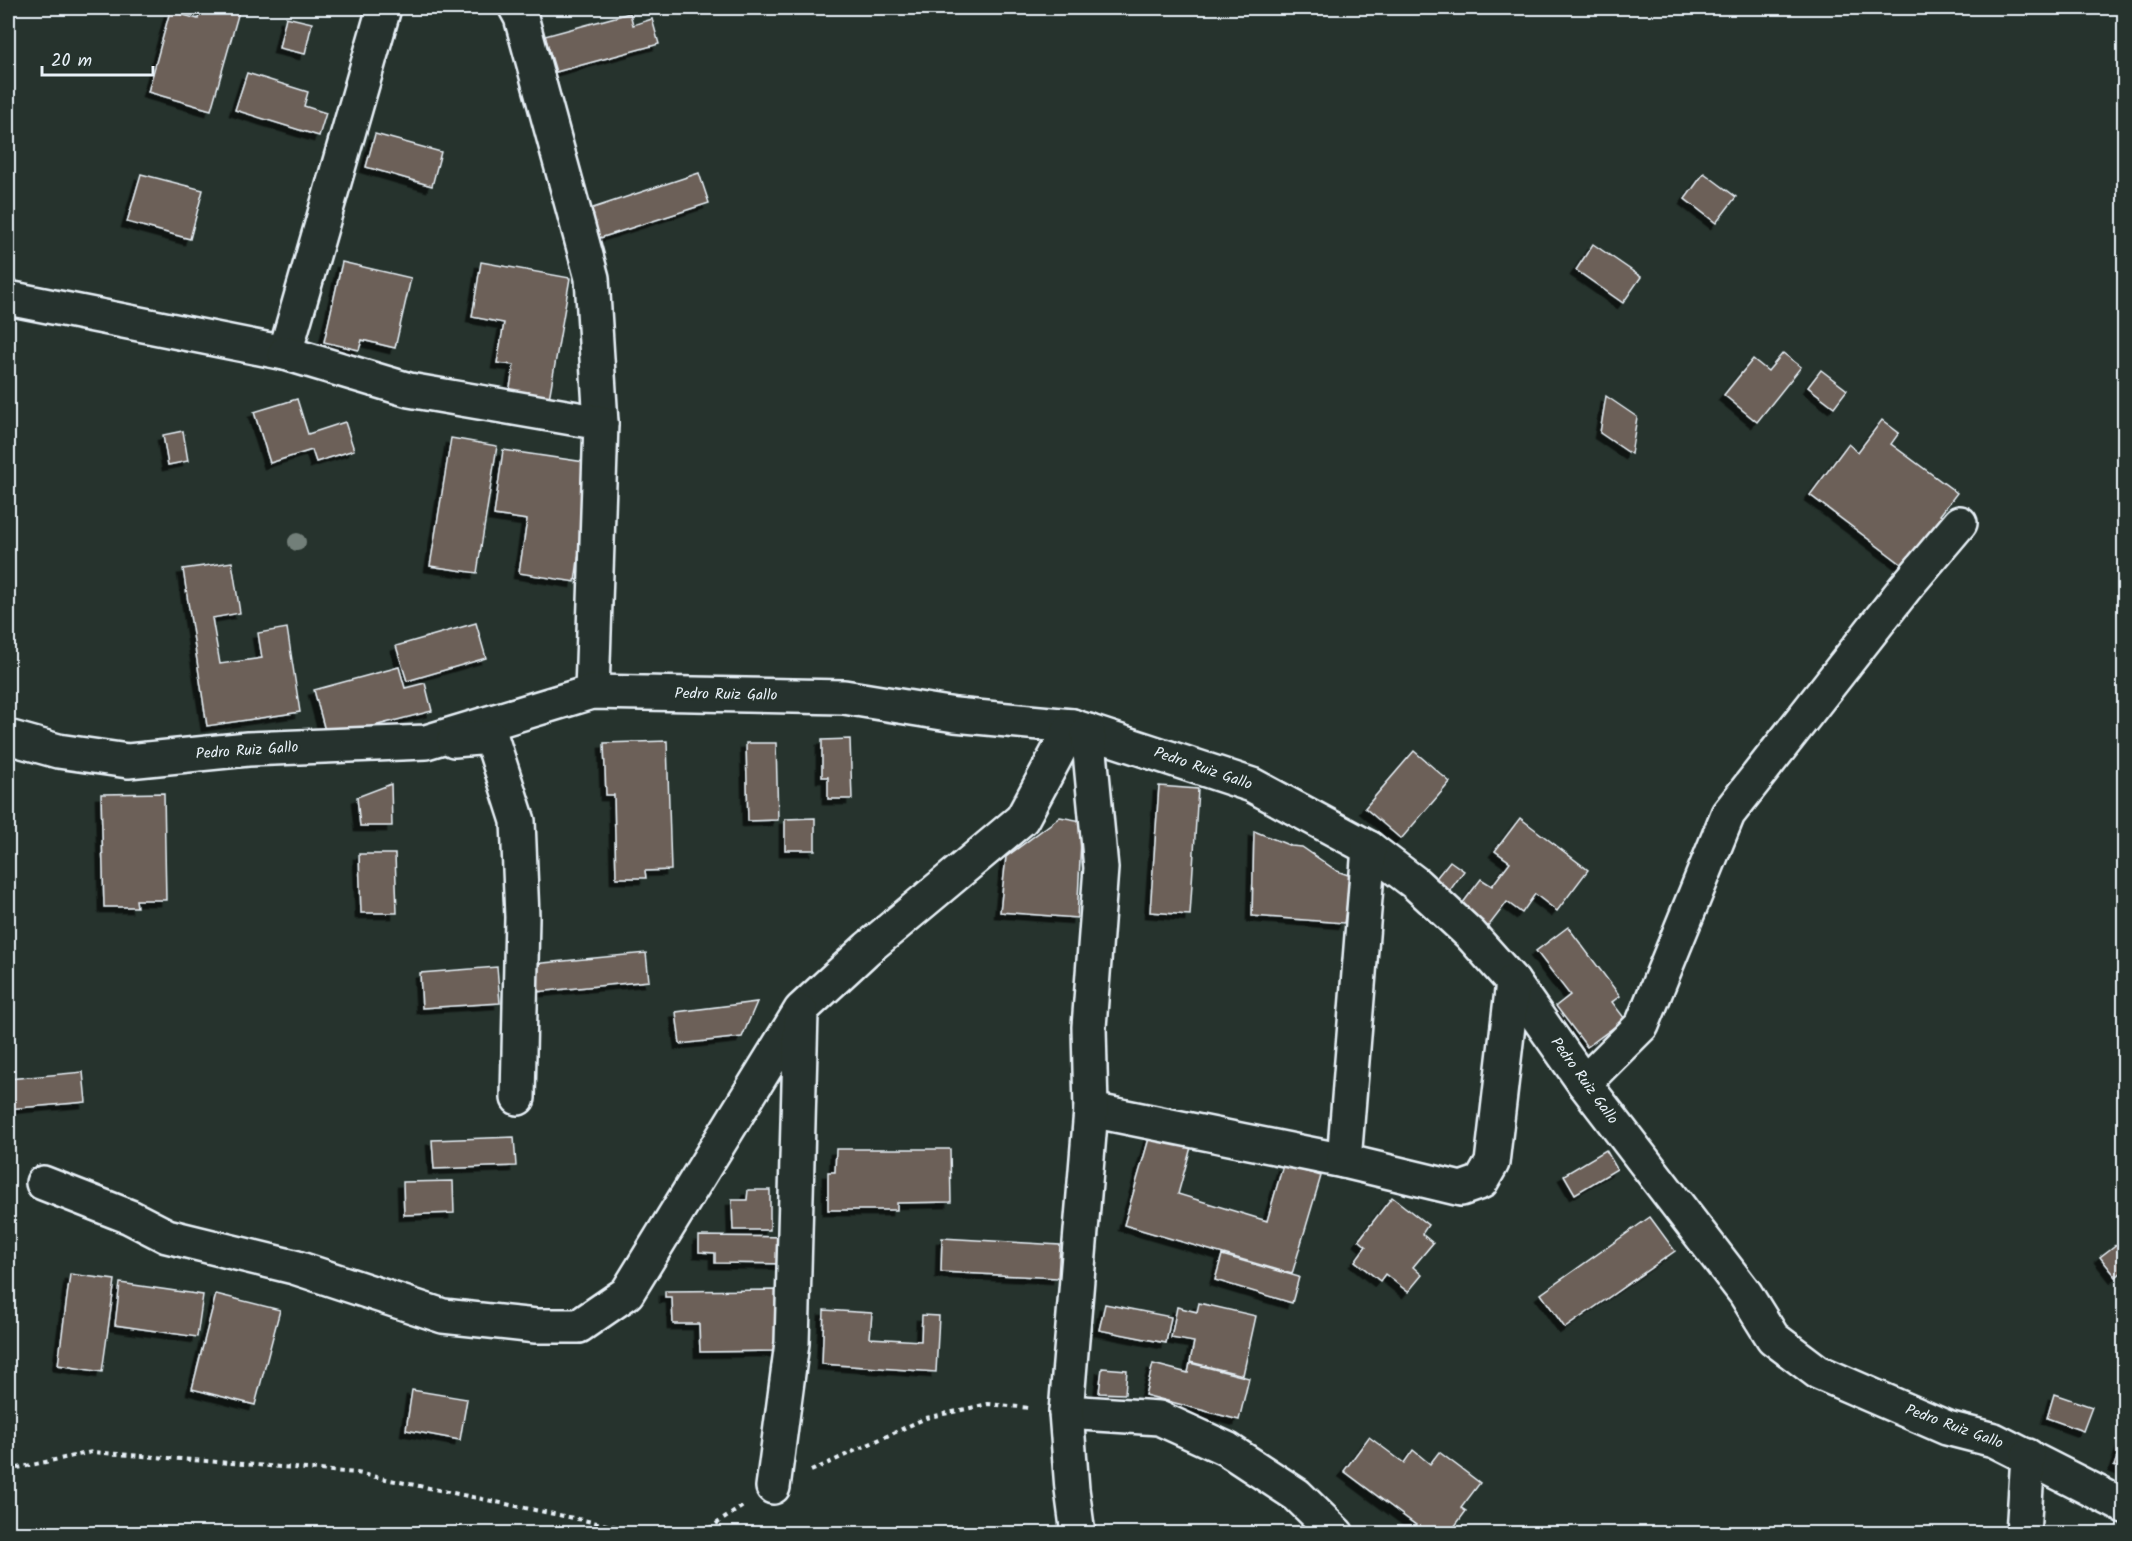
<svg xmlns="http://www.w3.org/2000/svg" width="2132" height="1541" viewBox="0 0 2132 1541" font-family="Kalam,sans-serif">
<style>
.building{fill:#6c6158;stroke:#e8f1f8;stroke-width:1.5;filter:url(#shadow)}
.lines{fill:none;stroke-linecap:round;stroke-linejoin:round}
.minor-casing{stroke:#e8f1f8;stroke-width:38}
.path{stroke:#e8f1f8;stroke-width:4;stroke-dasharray:4.5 4.5;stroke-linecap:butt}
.minor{stroke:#26332d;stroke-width:33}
.tree{fill:#727f79}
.labels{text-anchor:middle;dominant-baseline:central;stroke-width:5;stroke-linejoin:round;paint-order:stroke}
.street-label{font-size:15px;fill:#e8f1f8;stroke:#26332d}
</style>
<defs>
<filter id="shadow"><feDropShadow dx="-5.5" dy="5.5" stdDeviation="0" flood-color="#0009"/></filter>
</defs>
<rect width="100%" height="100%" fill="#26332d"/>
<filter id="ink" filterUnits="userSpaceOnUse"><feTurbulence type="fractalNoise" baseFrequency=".0167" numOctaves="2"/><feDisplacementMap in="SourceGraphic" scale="12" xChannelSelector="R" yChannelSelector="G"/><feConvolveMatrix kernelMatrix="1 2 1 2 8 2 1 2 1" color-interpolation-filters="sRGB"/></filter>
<g filter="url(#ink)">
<g class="building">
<path d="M201,8H240L211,110L148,92L170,11L198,19Z"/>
<path d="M630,13L633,25L652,19L659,44L556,72L545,36Z"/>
<path d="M286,17L312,23L305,54L279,48Z"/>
<path d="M247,73L308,92L304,106L326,113L319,136L235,110Z"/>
<path d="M375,134L441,152L432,186L366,167Z"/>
<path d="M699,173L709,203L600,238L590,209Z"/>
<path d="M1704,173L1736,197L1716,223L1685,199Z"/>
<path d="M141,174L203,190L190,239L127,222Z"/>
<path d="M1593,244L1641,277L1623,303L1576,270Z"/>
<path d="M342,262L411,278L395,348L362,340L359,350L324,342Z"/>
<path d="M481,262L570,278L548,405L508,398L514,365L497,363L504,323L472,317Z"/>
<path d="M1783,353L1801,367L1757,422L1724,395L1753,359L1768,371Z"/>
<path d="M1821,370L1847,390L1834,407L1808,387Z"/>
<path d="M1606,396L1637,417L1631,454L1600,433Z"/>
<path d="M297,399L308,434L345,422L354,450L316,462L312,450L270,463L254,412Z"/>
<path d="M1882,420L1899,433L1891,444L1957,493L1940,515L1946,519L1908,569L1810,495L1848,444L1858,452Z"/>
<path d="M183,431L188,461L168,465L163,435Z"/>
<path d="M451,438L497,446L477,573L430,566Z"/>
<path d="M503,450L591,463L575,582L519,573L527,520L494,515Z"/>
<path d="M232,562L240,613L212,618L220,664L262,658L258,633L287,628L300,712L207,726L183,569Z"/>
<path d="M476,623L486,658L407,681L396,646Z"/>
<path d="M399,667L405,688L425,683L432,711L327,738L314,690Z"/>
<path d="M850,739L852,799H828V777H822V740Z"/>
<path d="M667,741L671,870L645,871L646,878H616L614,795H606L604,743Z"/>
<path d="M746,743H776L778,820L748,821Z"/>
<path d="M1414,751L1450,782L1401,839L1365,808Z"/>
<path d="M391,784L392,826H360L357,797Z"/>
<path d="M1159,786L1198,789L1190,915L1150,912Z"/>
<path d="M164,793L166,900H136L137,907H104L101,794Z"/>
<path d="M1060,817L1082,821L1077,918L1000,912L1006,857Z"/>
<path d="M815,818V850H785V819Z"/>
<path d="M1520,818L1588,870L1557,911L1535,894L1522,913L1507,902L1484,932L1456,912L1481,879L1492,886L1510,862L1495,851Z"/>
<path d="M1254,831L1291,846L1302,847L1337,871L1351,876L1344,923L1252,916Z"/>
<path d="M359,854H395L397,913H361Z"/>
<path d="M1450,861L1464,871L1448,893L1433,882Z"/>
<path d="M1568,927L1620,996L1612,1002L1625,1019L1587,1047L1556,1006L1570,995L1536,951Z"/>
<path d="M646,953L649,981L536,992L533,964Z"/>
<path d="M497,967L500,1003L422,1008L420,973Z"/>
<path d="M757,1002L742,1037L680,1044L676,1012Z"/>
<path d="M83,1072L86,1102L8,1109V1079Z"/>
<path d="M1152,1128L1193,1140L1178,1194L1267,1221L1283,1165L1321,1176L1292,1274L1124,1225Z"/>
<path d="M514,1137L516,1166L434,1169L432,1140Z"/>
<path d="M836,1149H950L951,1202L897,1203V1210H828V1172H835Z"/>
<path d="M1606,1150L1617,1169L1575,1194L1564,1175Z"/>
<path d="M453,1181L454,1213L404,1215L403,1182Z"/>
<path d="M748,1190H770V1230H733L732,1200H747Z"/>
<path d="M1392,1197L1428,1225L1422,1234L1433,1243L1413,1267L1422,1275L1408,1292L1385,1274L1380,1281L1355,1261L1366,1246L1359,1240Z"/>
<path d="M1650,1217L1675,1251L1565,1328L1541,1294Z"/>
<path d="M699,1236L790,1237L789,1264L715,1263V1253L699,1252Z"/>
<path d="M942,1238L1060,1245L1058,1278L941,1272Z"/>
<path d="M2122,1240L2124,1243V1270L2116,1277L2100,1257Z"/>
<path d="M1222,1255L1299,1277L1292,1303L1215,1280Z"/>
<path d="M70,1274L115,1280L102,1372L58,1365Z"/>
<path d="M120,1283L203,1295L197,1337L115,1325Z"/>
<path d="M776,1290L777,1351L700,1352L699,1324H673L672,1297H665V1291Z"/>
<path d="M216,1294L280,1310L255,1405L192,1389Z"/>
<path d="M1199,1303L1256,1316L1243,1375L1190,1362L1194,1342L1171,1338L1177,1307L1197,1312Z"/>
<path d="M1105,1304L1171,1317L1166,1343L1099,1330Z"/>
<path d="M824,1310L872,1313L870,1338L921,1341L922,1315L939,1316L936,1372L822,1364Z"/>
<path d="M1190,1363L1249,1378L1239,1420L1145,1395L1153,1364L1188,1373Z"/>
<path d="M1102,1368L1127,1370L1125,1394L1099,1393Z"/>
<path d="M412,1390L467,1399L460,1440L406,1430Z"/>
<path d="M2054,1394L2092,1407L2083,1431L2047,1418Z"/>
<path d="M1369,1437L1404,1463L1413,1450L1430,1464L1439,1452L1480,1483L1461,1508L1466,1511L1449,1534H1428L1344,1471Z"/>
<path d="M2124,1437V1470L2114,1466Z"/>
</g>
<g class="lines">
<defs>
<g id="minor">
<path d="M516,8L521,17L592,278L601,423"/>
<path d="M8,298L285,353L384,8"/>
<path d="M285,353L409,390L601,423L592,692"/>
<path d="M8,737L58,751L128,761L248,749L426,742L592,692L844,697L955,715L1072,726L1252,785L1369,848L1415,883L1470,934L1513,982L1584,1083L1745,1293L1773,1338L1818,1372L1947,1428L1994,1440L2124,1506"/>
<path d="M454,740L491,737L518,821L522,917L518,1098"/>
<path d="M1584,1083L1642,1025L1728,814L1905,588L1960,523"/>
<path d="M1091,1110L1344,1161L1461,1189L1481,1182L1492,1163L1513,982"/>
<path d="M1344,1161L1369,848"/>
<path d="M43,1183L130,1217L167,1236L294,1267L443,1316L536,1326H579L627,1293L801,1010L868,948L1022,819L1072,726"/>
<path d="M1066,1412L1159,1418L1227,1449L1297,1495L1337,1534"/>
<path d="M773,1487L792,1343L801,1012"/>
<path d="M1078,1534L1072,1489L1066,1412L1091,1110L1089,1027L1101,868L1088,731"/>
<path d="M2023,1534L2028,1456"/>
</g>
</defs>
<use href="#minor" class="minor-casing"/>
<g class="path">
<path d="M8,1470L92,1452L357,1473L631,1530L681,1534"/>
<path d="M811,1471L926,1418L988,1404L1030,1408"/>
<path d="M701,1534L743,1506"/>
</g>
<use href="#minor" class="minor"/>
</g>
<circle class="tree" cx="297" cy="542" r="9"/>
</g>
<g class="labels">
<g class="street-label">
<text transform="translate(726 695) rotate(1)">Pedro Ruiz Gallo</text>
<text transform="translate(247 751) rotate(-4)">Pedro Ruiz Gallo</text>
<text transform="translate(1203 769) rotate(19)">Pedro Ruiz Gallo</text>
<text transform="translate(1584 1081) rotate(54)">Pedro Ruiz Gallo</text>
<text transform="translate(1954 1427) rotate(20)">Pedro Ruiz Gallo</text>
</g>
</g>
<rect width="2132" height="1541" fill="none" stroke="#26332d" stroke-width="30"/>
<rect x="15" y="15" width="2102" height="1511" fill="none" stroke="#e8f1f8" stroke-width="2" filter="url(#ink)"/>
<path d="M42 66v9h111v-9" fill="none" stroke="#e8f1f8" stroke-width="3"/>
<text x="51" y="66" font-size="18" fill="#e8f1f8" stroke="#26332d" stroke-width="4.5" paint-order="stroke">20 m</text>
</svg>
